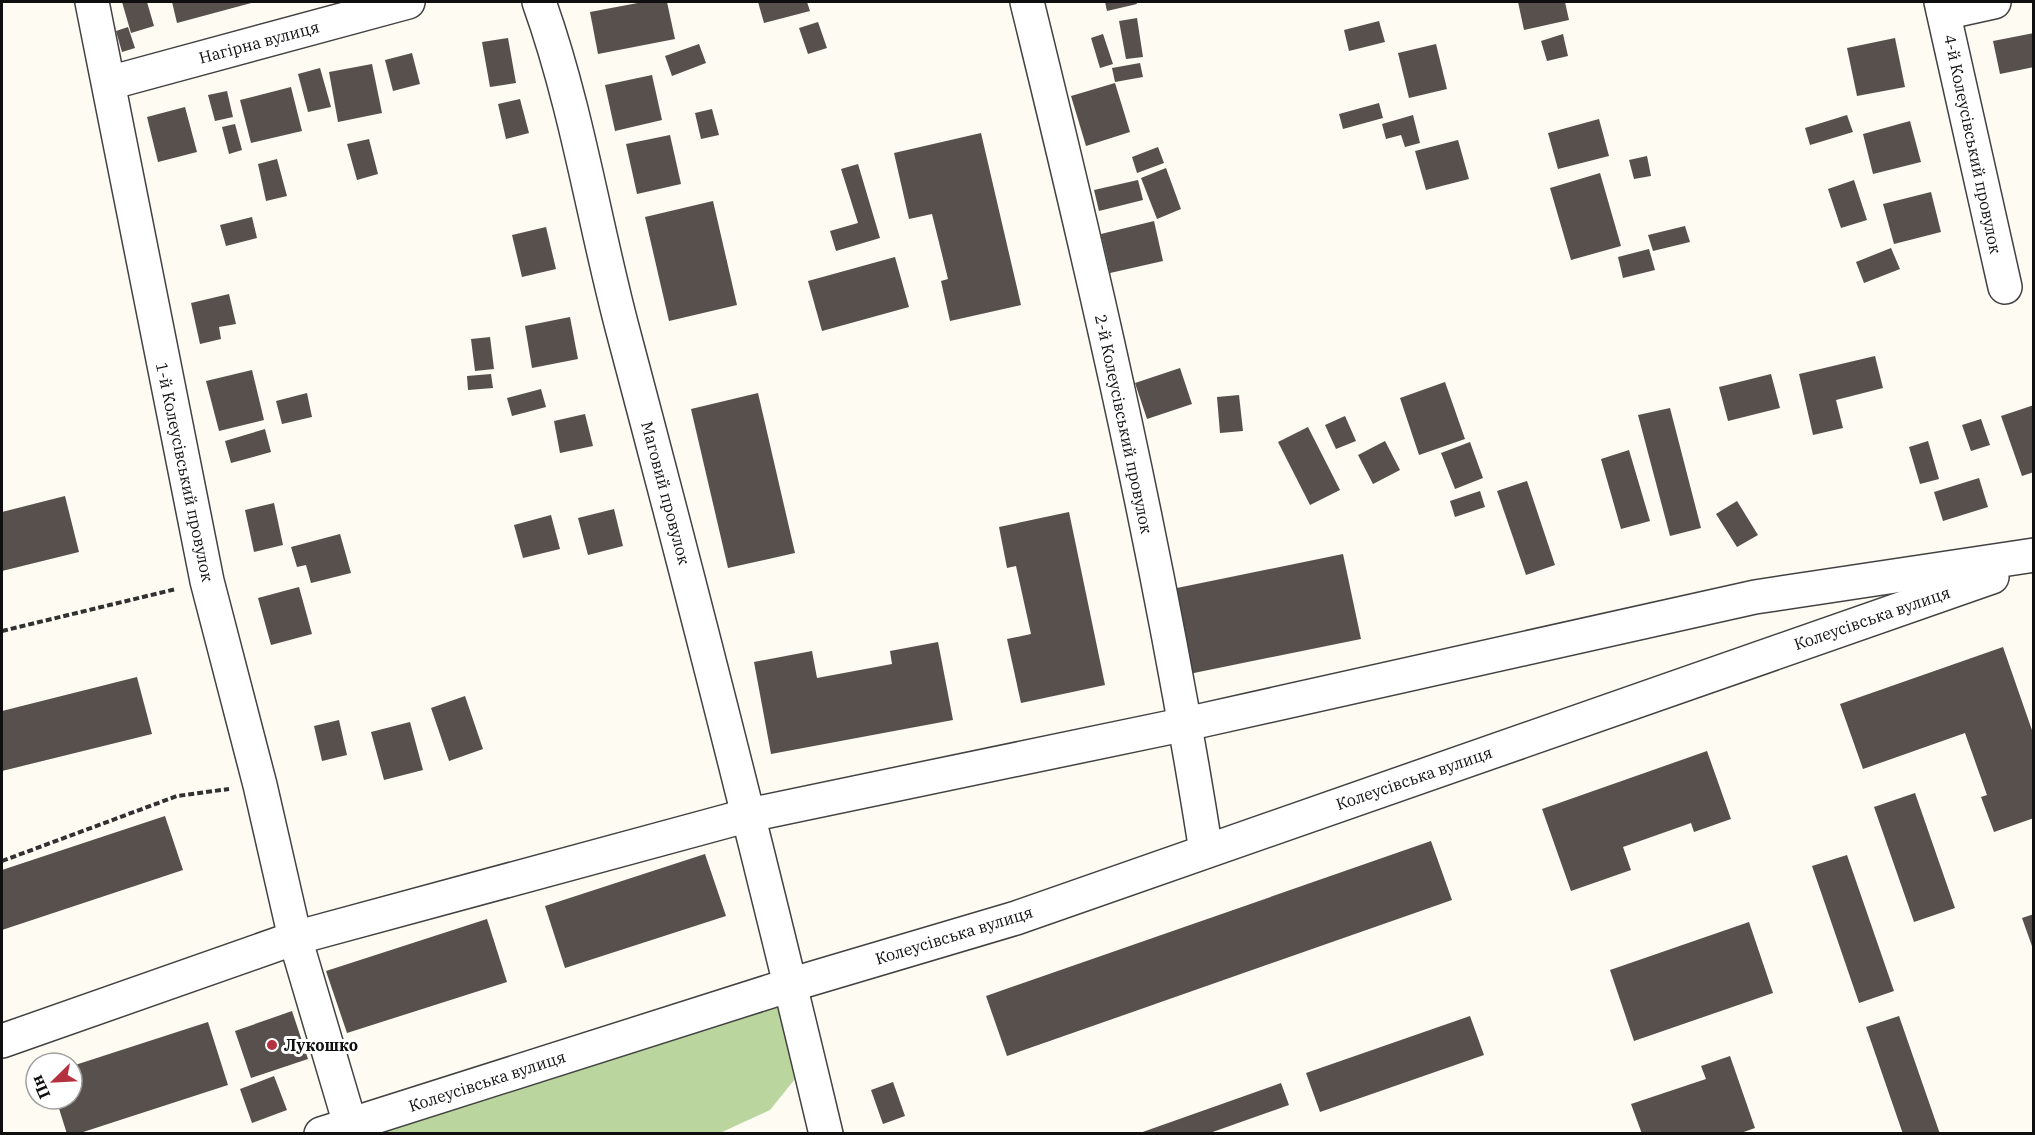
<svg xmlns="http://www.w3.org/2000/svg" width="2035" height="1135" viewBox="0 0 2035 1135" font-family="'IBM Plex Serif',serif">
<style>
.forest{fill:#bad59e}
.building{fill:#57504c}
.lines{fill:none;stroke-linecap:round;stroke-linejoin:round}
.minor-casing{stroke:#424242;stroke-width:36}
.path{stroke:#313131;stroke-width:4;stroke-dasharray:6 3;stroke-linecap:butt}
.minor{stroke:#fff;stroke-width:33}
.poi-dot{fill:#b4323f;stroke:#fff;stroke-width:2}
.labels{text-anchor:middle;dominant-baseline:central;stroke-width:6;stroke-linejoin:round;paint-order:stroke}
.street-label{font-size:16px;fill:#0f0f0f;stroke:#fff}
.poi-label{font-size:16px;font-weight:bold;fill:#0f0f0f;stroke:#fff;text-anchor:start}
</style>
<rect width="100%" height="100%" fill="#fefbf2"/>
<path class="forest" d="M781,998L795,1079L770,1110L720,1133L353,1134Z"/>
<g class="building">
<path d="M122,2H147L154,26L131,33Z"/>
<path d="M172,2H255L177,23Z"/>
<path d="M643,2H667L675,39L598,54L590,12Z"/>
<path d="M758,2H807L810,11L764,23Z"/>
<path d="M1105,2H1136L1137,4L1107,11Z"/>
<path d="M1518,2H1565L1569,20L1524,30Z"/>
<path d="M1137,18L1143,57L1126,59L1119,21Z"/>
<path d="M1379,21L1385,42L1349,51L1344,30Z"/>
<path d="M818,22L827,48L808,54L799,28Z"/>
<path d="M128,27L135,48L122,52L116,31Z"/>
<path d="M2034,33V67L2000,74L1993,41Z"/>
<path d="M1103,34L1113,64L1100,68L1091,38Z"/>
<path d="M1563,34L1568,56L1547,61L1541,41Z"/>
<path d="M508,38L516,83L490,87L482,42Z"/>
<path d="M1895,38L1905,87L1857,96L1847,48Z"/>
<path d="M699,44L706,63L672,76L665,56Z"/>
<path d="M1436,44L1447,89L1409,98L1398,53Z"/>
<path d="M412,53L420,84L393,91L385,60Z"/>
<path d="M1140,63L1143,77L1115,82L1112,68Z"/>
<path d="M372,64L382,113L338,122L329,72Z"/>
<path d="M320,68L331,107L308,112L298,74Z"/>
<path d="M652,75L662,120L615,131L605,85Z"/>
<path d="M1115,83L1130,132L1086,146L1071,96Z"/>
<path d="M291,87L302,131L251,143L240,100Z"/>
<path d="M227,91L233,117L215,121L208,95Z"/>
<path d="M520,99L529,133L506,139L498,104Z"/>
<path d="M1379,103L1383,118L1343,129L1339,114Z"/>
<path d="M185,107L197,152L158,162L147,117Z"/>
<path d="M712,109L719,135L701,139L695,113Z"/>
<path d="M1413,115L1420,143L1405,147L1401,135L1386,139L1382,124Z"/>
<path d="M1847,115L1853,132L1810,145L1805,128Z"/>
<path d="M1599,119L1609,156L1558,169L1548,133Z"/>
<path d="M1910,121L1921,162L1873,174L1863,134Z"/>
<path d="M235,124L242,150L229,154L222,127Z"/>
<path d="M981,133L1021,305L950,321L941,281L948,279L932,214L909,219L894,153Z"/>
<path d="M670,135L681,184L637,194L626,144Z"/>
<path d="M369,139L378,174L357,180L347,144Z"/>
<path d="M1458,140L1469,179L1426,190L1415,151Z"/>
<path d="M1158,147L1164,163L1137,173L1132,157Z"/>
<path d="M1647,156L1651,176L1634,179L1629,160Z"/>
<path d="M277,159L287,196L266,201L258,164Z"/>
<path d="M858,164L880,238L836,251L830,231L858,223L841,169Z"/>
<path d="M1166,168L1181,209L1157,219L1141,178Z"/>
<path d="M1600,173L1621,246L1571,260L1550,188Z"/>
<path d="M1138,180L1143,200L1099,211L1094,190Z"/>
<path d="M1854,180L1867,220L1841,228L1828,189Z"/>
<path d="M1931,192L1941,232L1894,244L1883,204Z"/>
<path d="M713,201L737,305L669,321L645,217Z"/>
<path d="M252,217L257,238L226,246L220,225Z"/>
<path d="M1154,221L1163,261L1110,273L1101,234Z"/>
<path d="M1685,226L1690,242L1653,251L1648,235Z"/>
<path d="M546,227L556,269L522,277L512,235Z"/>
<path d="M1891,248L1900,269L1864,283L1856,262Z"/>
<path d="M1649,249L1655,270L1623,278L1618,257Z"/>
<path d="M895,257L909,307L822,331L808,281Z"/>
<path d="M229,294L236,324L219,327L221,339L200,344L191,303Z"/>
<path d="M570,317L578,359L532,368L525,326Z"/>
<path d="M490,337L494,369L475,371L471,339Z"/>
<path d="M1875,356L1883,388L1836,400L1843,428L1813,435L1799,374Z"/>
<path d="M1180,368L1192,404L1147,419L1135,383Z"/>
<path d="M252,370L264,420L219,431L206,381Z"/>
<path d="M491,374L493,388L468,390L467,376Z"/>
<path d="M1771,374L1780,408L1728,421L1719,387Z"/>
<path d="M1445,382L1465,439L1419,455L1400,398Z"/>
<path d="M541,389L546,407L512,416L507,398Z"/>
<path d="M307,393L312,417L282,424L276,401Z"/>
<path d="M758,393L795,553L728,568L691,409Z"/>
<path d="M1239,395L1243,431L1220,433L1217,397Z"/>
<path d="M2034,405V472L2022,476L2001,416Z"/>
<path d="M1670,408L1701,528L1670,536L1638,415Z"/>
<path d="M585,414L593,446L560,453L554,421Z"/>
<path d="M1345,416L1356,441L1336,449L1325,425Z"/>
<path d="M1981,419L1990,445L1971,451L1962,425Z"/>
<path d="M1308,427L1340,490L1310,505L1278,442Z"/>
<path d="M265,429L271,452L231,463L225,441Z"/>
<path d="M1385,441L1400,470L1373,484L1358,455Z"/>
<path d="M1928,441L1939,479L1920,484L1909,447Z"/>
<path d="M1470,442L1483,478L1455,489L1441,453Z"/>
<path d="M1629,450L1650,521L1621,529L1601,459Z"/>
<path d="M1979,478L1988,507L1943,521L1934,492Z"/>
<path d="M1527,481L1555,565L1526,575L1497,491Z"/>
<path d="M1480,491L1485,507L1455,517L1450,501Z"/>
<path d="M65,496L79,552L2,571V512Z"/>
<path d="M1737,501L1758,535L1737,547L1716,514Z"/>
<path d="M274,503L283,545L254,552L245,510Z"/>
<path d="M614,509L623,546L588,555L578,518Z"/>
<path d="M1069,512L1105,685L1021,703L1007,639L1031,634L1016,566L1007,568L999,527Z"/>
<path d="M551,515L560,549L523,558L514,525Z"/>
<path d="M340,534L351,573L311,583L306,565L297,567L291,547Z"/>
<path d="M1343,554L1361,639L1189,674L1172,589Z"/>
<path d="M299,587L312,634L271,645L258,598Z"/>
<path d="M938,642L953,720L771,754L754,662L812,651L817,678L892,664L890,651Z"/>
<path d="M2003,647L2034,736V818L1994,832L1981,797L1987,795L1965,733L1863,769L1840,704Z"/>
<path d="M137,677L152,734L2,771V711Z"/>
<path d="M465,696L483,749L449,761L431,708Z"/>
<path d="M339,720L347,755L322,761L314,726Z"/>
<path d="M410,722L423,770L384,780L371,732Z"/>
<path d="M1707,751L1731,819L1694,832L1691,823L1623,847L1631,870L1571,891L1542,809Z"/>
<path d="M1915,793L1955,908L1914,922L1874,807Z"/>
<path d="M165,816L183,870L2,930V870Z"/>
<path d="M1431,841L1452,900L1007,1056L986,996Z"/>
<path d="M705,854L726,916L565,968L545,906Z"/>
<path d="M1847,855L1894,991L1859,1003L1812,866Z"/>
<path d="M2034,914V949H2033L2022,918Z"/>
<path d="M487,919L507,982L347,1033L326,971Z"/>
<path d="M1749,922L1773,993L1634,1041L1610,970Z"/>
<path d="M292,1011L308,1059L251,1078L235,1031Z"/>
<path d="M1470,1016L1484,1055L1320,1112L1306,1073Z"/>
<path d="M1899,1016L1940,1134H1903L1866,1027Z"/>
<path d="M208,1022L228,1085L77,1134H67L56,1099H72V1066Z"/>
<path d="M1730,1056L1755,1128L1738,1134H1642L1631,1104L1706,1079L1701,1066Z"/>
<path d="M274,1076L287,1110L252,1123L240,1089Z"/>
<path d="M893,1082L905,1116L883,1124L871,1090Z"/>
<path d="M1281,1083L1289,1105L1207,1134H1137Z"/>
</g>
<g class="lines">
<defs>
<g id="minor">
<path d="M92,2L207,581L260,785L295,938L350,1124"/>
<path d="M539,2C577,108 594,222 623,331C694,598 762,865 826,1134"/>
<path d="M1027,2C1096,282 1161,565 1206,851"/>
<path d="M1941,2L2005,287"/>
<path d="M1944,13L1994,2"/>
<path d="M109,83L408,2"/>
<path d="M2,1041L295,938L749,815L1186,724L1755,597L2034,555"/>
<path d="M321,1134L790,985L1016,918L1992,577"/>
</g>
</defs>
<use href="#minor" class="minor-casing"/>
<g class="path">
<path d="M2,631L176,589"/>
<path d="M2,861L177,796L229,789"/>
</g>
<use href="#minor" class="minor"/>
</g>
<circle class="poi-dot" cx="272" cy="1045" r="6"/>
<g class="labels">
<g class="street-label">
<text transform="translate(259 42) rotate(-15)">Нагірна вулиця</text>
<text transform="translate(1973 144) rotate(78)">4-й Колеусівський провулок</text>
<text transform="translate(1124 424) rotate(78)">2-й Колеусівський провулок</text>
<text transform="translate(185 472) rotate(78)">1-й Колеусівський провулок</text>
<text transform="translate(666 493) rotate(75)">Маговий провулок</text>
<text transform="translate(1872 618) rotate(-19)">Колеусівська вулиця</text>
<text transform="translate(1414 778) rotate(-19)">Колеусівська вулиця</text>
<text transform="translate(954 935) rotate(-17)">Колеусівська вулиця</text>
<text transform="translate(487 1081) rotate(-18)">Колеусівська вулиця</text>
</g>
<g class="poi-label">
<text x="284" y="1045">Лукошко</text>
</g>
</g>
<rect width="2035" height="1135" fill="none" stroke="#0f0f0f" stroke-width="6"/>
<g transform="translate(54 1081) rotate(246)"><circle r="28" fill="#ffffff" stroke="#9f9f9f" stroke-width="1.5"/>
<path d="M0-4.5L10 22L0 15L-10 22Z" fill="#b4323f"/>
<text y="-9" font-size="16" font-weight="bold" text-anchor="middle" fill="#0f0f0f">Пн</text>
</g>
</svg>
